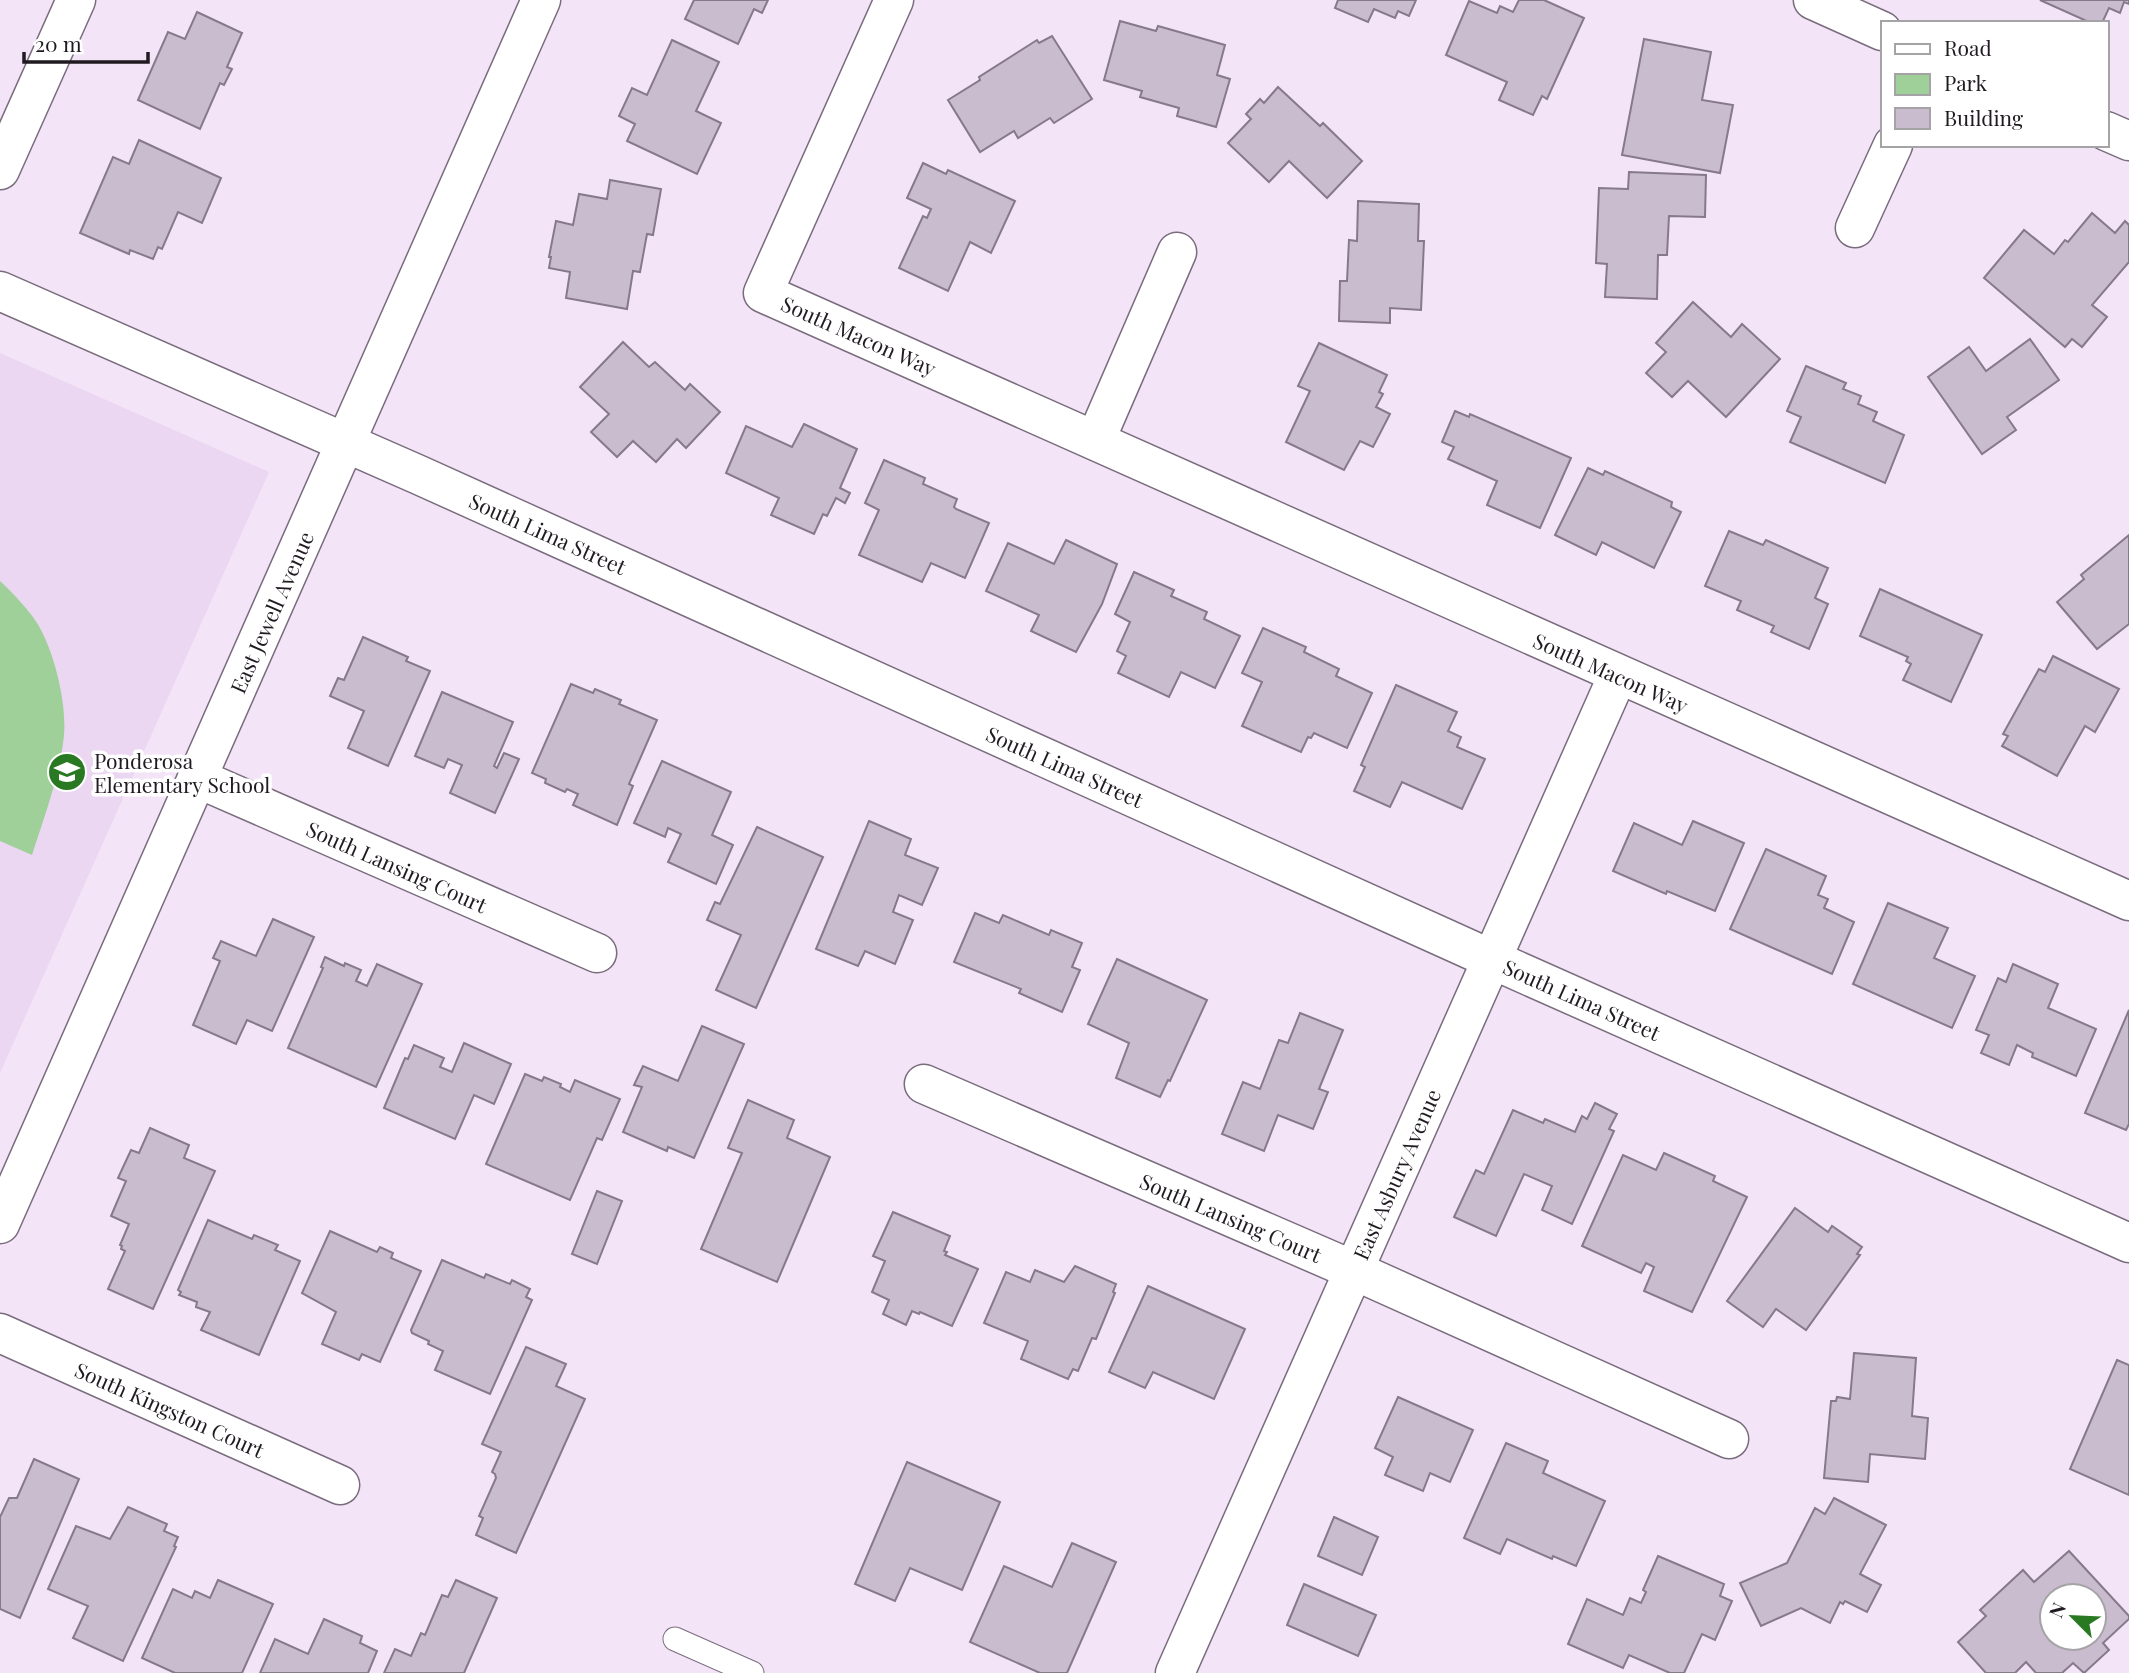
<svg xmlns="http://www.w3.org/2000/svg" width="2129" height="1673" viewBox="0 0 2129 1673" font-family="'Playfair Display',serif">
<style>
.built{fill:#ebd7f1}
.green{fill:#9fd099}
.building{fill:#cabccf;stroke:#86798a;stroke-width:2;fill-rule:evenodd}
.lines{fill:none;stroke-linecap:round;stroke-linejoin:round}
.service-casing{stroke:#796c7d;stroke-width:25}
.minor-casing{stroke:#796c7d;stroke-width:41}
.tertiary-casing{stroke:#796c7d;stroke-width:41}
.service{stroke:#fff;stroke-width:23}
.minor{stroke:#fff;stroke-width:38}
.tertiary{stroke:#fff;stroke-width:38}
.labels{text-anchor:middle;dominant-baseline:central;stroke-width:7;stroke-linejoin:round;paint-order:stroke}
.street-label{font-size:21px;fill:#201a21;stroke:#fff}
.poi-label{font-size:21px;fill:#201a21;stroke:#fff;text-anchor:start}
</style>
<rect width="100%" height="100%" fill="#f4e4f8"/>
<path class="built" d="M0,353L269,472L0,1073Z"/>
<path class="green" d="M0,581C12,592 23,604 33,617C53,644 67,702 64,735C60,776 44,817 32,855L0,841Z"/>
<g class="building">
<path d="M694,0H768L762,13L754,9L738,44L685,19Z"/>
<path d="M1338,0H1416L1409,16L1398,11L1395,18L1374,9L1368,22L1335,8Z"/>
<path d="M1519,0H1544L1584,18L1547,99L1542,96L1533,115L1499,100L1507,82L1446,55L1469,1L1497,13L1500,6L1513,12Z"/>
<path d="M2040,0H2129V4L2124,2L2120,13L2109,8L2102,23H2091Z"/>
<path d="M197,12L242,33L227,67L232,69L224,85L220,83L200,129L138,100L168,32L185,39Z"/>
<path d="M1120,21L1156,31L1158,26L1225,45L1217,75L1230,79L1216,127L1177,116L1179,108L1140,97L1142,91L1104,80Z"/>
<path d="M1052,36L1092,99L1054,123L1050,118L1018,138L1014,131L980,152L948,100L980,80L979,77L1037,40L1039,43Z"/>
<path d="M1644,39L1711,52L1702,100L1733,105L1720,173L1622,155Z"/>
<path d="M672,40L719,62L696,111L721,123L697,174L627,141L635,124L619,116L632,88L647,95Z"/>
<path d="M1278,87L1320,126L1323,123L1362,161L1327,198L1289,161L1269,182L1228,143L1251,119L1246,114L1260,99L1264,103Z"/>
<path d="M139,140L221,178L202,223L178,212L162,249L158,247L153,259L130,250L129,254L80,233L113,157L129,164Z"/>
<path d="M923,163L946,174L948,170L1015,201L991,253L970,242L948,291L899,268L923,216L927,218L931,209L907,198Z"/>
<path d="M1629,172L1706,175L1705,217L1669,216L1667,255H1658L1657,299L1605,297L1607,264L1596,263L1599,188L1628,189Z"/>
<path d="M610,180L661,189L653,235L647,234L640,272L633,271L627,309L566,298L570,272L549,268L551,257H549L556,221L573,225L579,194L607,199Z"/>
<path d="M1358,201L1419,204L1418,241H1424L1421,310L1390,308V323L1339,321L1340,281H1347L1349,240L1357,241Z"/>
<path d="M2092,213L2115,233L2125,221L2129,225V262L2092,305L2107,317L2082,347L2072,339L2065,347L1984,278L2024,230L2054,254L2065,240L2068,242Z"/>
<path d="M1693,302L1731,337L1742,324L1780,359L1726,417L1688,381L1672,397L1646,373L1666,352L1656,343Z"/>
<path d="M2030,339L2059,380L2007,417L2016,430L1982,454L1928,377L1969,347L1986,371Z"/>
<path d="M623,342L649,367L655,362L685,390L690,384L720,412L686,448L677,439L656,462L633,441L617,457L591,432L609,414L580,387Z"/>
<path d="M1319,343L1387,375L1379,392L1383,394L1376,407L1390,414L1373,447L1360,441L1344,470L1286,442L1310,391L1298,386Z"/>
<path d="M1806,366L1846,383L1843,389L1861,396L1858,404L1877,412L1873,421L1904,435L1885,483L1790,442L1801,417L1787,411Z"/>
<path d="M1455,411L1469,417L1470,414L1571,458L1540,528L1487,505L1497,481L1448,459L1454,447L1442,442Z"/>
<path d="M804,424L857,449L840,488L850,493L845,503L836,498L827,516L823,514L814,534L771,515L779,498L726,473L746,426L792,447Z"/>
<path d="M884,460L925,478L923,484L957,499L954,507L956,509L989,523L965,578L931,563L922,582L859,555L879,510L865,503Z"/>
<path d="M1588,468L1603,475L1605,471L1672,502L1671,507L1681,512L1654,568L1602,542L1596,555L1555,535Z"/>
<path d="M1729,531L1763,545L1766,540L1828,568L1815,598L1828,604L1809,649L1771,632L1774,626L1737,610L1741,601L1705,586Z"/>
<path d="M2129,535V624L2097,649L2057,602L2084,579L2081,575Z"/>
<path d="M1066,540L1117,564L1102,604L1076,652L1031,631L1039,615L986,591L1008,543L1054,564Z"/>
<path d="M1134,572L1174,590L1171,596L1207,612L1204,619L1240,636L1215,688L1181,672L1169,697L1118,673L1126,656L1117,651L1130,622L1115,614Z"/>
<path d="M1880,589L1982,635L1951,702L1903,680L1911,664L1906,661L1908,657L1860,636Z"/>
<path d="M1263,628L1306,647L1304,652L1339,669L1336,676L1372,693L1347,748L1314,733L1311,738L1308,737L1301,752L1242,726L1262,682L1242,673Z"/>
<path d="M363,637L408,657L406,661L430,671L388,766L348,748L364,711L330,696L338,678L344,680Z"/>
<path d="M2053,656L2119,689L2095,732L2085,726L2057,776L2002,746L2008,736L2003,734L2039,669L2045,672Z"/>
<path d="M571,684L593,693L595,689L621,700L619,704L657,720L629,784L633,786L617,825L573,805L578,794L567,789L565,792L545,783L546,779L532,773Z"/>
<path d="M1396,685L1457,712L1448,731L1461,737L1457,747L1485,759L1462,809L1402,782L1390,807L1354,791L1365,767L1361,765Z"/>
<path d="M442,692L513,722L494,766L497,768L504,753L519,759L495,813L450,793L462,765L448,759L444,768L415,756Z"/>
<path d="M662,761L731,792L712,835L733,845L716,884L668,862L681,834L668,828L665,837L634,823Z"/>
<path d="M869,821L911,839L905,855L938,868L922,905L899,895L893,912L913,920L895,964L865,951L858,966L816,949Z"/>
<path d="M1693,821L1744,843L1715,911L1667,891L1666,894L1613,871L1634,823L1682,845Z"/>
<path d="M757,827L823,857L756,1008L716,990L741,935L707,920L715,902L720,904Z"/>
<path d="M1766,849L1826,876L1818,895L1828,899L1824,908L1854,922L1832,974L1730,929Z"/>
<path d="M1888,903L1948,928L1934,958L1975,976L1952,1028L1853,984Z"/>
<path d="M975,913L999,923L1003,915L1049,935L1051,930L1082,943L1072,967L1080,970L1062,1012L1019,993L1021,989L954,962Z"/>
<path d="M273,919L314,937L272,1031L247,1020L236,1044L193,1025L220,961L213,958L221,941L256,956Z"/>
<path d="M325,957L344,966L345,963L361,970L356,981L367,986L377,964L422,984L376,1087L288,1048L323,968L321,967Z"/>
<path d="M1117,959L1207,1000L1170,1081L1168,1080L1160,1097L1116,1078L1129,1043L1088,1024Z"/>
<path d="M2013,964L2058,984L2048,1008L2096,1029L2076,1076L2032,1057L2033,1053L2017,1045L2009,1065L1981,1053L1989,1035L1976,1030L1998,978L2006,982Z"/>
<path d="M2129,1010V1124L2126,1130L2085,1113Z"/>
<path d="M1300,1013L1343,1030L1319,1089L1328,1092L1313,1129L1278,1115L1264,1151L1222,1134L1243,1082L1260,1089L1279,1040L1288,1043Z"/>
<path d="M702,1026L744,1044L694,1158L668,1147L667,1151L623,1132L642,1087L634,1085L643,1066L678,1081Z"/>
<path d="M464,1043L511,1064L494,1104L474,1095L455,1139L384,1108L405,1058L408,1059L414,1045L444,1058L440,1067L452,1072Z"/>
<path d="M525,1074L542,1081L544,1077L561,1084L560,1087L570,1092L575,1080L620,1099L602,1140L597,1138L570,1200L486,1164Z"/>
<path d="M748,1100L794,1120L787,1138L830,1157L777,1282L701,1249L742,1153L728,1148Z"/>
<path d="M1595,1103L1617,1114L1609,1129L1614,1131L1572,1224L1542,1210L1552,1186L1524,1174L1496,1236L1454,1217L1476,1170L1484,1174L1513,1110L1543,1123L1545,1119L1575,1132L1582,1116L1587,1119Z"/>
<path d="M150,1128L189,1145L184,1158L215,1171L153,1309L108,1289L125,1251L121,1249L122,1246L120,1245L129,1224L111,1216L126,1181L118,1178L131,1150L139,1153Z"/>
<path d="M1664,1153L1715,1176L1713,1181L1747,1197L1692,1312L1644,1291L1654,1267L1646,1263L1641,1273L1582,1246L1623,1155L1656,1170Z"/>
<path d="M597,1191L622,1201L597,1264L572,1254Z"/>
<path d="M1795,1208L1828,1232L1832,1226L1862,1247L1857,1254L1860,1255L1806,1330L1776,1309L1763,1327L1727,1301Z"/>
<path d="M893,1212L950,1236L944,1251L947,1252L945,1255L978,1269L952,1326L920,1312L919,1314L912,1311L906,1325L883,1314L889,1300L872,1292L885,1261L873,1256Z"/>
<path d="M208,1220L252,1239L254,1235L278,1245L275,1250L300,1261L259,1355L201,1330L210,1312L196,1307L197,1302L179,1295L181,1292L178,1290Z"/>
<path d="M330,1231L377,1252L380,1247L393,1253L391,1258L421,1271L380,1362L362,1354L359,1360L322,1344L336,1312L302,1293Z"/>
<path d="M442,1260L484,1278L486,1274L510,1284L512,1280L530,1289L526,1297L532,1300L490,1394L435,1370L443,1351L428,1344L429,1341L412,1333L411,1330Z"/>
<path d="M1075,1266L1116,1284L1113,1292L1115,1293L1096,1339L1092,1338L1078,1371L1073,1369L1068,1379L1021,1359L1028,1341L984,1323L1006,1272L1030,1282L1035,1270L1064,1282Z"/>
<path d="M1148,1286L1245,1329L1214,1399L1153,1372L1145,1388L1109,1372Z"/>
<path d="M526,1347L566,1364L556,1386L585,1399L516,1553L476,1535L483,1518L479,1516L496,1478L495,1474L492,1472L501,1452L482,1444Z"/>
<path d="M1854,1353L1916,1358L1912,1416L1928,1418L1925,1459L1870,1454L1868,1482L1824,1478L1831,1401H1836L1837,1397L1850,1399Z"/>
<path d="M2117,1360L2129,1365V1495L2070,1469Z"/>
<path d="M1398,1397L1473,1430L1450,1482L1430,1473L1423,1491L1385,1475L1393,1457L1375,1448Z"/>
<path d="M1506,1443L1548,1461L1543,1473L1605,1501L1576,1566L1553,1556L1552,1559L1507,1539L1500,1554L1464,1538Z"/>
<path d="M34,1459L79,1479L20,1618L0,1609V1517L9,1498H17Z"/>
<path d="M907,1462L1000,1502L962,1590L910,1568L895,1601L855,1584Z"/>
<path d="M1834,1498L1886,1525L1860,1574L1881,1585L1867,1612L1845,1601L1843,1604L1840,1602L1830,1623L1801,1608L1761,1626L1740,1583L1787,1563L1815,1508L1825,1514Z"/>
<path d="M128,1507L167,1524L164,1531L178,1537L174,1546L176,1547L123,1661L73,1638L88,1606L48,1589L76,1526L110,1539Z"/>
<path d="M1334,1517L1378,1537L1362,1575L1318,1556Z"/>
<path d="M1072,1543L1116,1562L1067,1673H1040L970,1642L1004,1566L1052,1587Z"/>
<path d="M2069,1551L2129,1616V1619L2103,1643L2109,1650L2084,1673L2073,1663L2062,1673H2036L2026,1662L2015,1673H1986L1958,1642L1986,1616L1980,1610L2023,1570L2034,1582ZM2052,1596H2094V1638H2052Z"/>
<path d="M1658,1556L1724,1584L1720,1596L1732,1601L1715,1640L1702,1634L1684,1673H1670L1629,1655L1623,1668L1568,1644L1587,1599L1623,1615L1630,1598L1641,1603L1646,1592L1643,1590Z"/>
<path d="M218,1580L273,1604L242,1673H175L142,1658L173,1589L192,1598L195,1591L210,1598Z"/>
<path d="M456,1580L497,1598L464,1673H384L395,1649L411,1656L421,1633L425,1635L442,1595L448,1597Z"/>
<path d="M1304,1584L1376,1615L1358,1656L1287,1625Z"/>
<path d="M324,1619L362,1636L360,1643L377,1651L368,1673H260L275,1639L308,1654Z"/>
</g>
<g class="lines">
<defs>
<path id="service" d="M675,1639L752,1673"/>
<g id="minor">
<path d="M894,0L763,293C1219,493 1673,699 2129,901"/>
<path d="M1813,0L1882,31"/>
<path d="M2106,131L2129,141"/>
<path d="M0,170L76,0"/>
<path d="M1855,228L1893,145"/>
<path d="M1096,439L1177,252"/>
<path d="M197,778L597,953"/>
<path d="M924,1084L1353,1270L1729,1439"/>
<path d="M0,1333L340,1485"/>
<path d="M1175,1673L1618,675"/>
</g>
<g id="tertiary">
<path d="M0,291L419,475L1491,959L2129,1243"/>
<path d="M0,1224L541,0"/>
</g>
</defs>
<use href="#service" class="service-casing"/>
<use href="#minor" class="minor-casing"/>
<use href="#tertiary" class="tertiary-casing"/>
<use href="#service" class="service"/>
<use href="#minor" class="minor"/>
<use href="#tertiary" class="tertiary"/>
</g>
<defs>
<symbol id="school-disc" viewBox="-11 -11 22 22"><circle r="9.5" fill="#297922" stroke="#fff"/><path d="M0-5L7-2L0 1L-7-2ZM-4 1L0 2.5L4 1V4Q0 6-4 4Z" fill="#fff"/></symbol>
</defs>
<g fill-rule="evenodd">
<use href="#school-disc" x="45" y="750" width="44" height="44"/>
</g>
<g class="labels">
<g class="street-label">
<text transform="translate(859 335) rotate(24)">South Macon Way</text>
<text transform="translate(548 533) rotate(24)">South Lima Street</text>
<text transform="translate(271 612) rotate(-66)">East Jewell Avenue</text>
<text transform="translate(1611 672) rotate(24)">South Macon Way</text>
<text transform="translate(1065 766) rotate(24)">South Lima Street</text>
<text transform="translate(397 866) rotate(24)">South Lansing Court</text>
<text transform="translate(1582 999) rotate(24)">South Lima Street</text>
<text transform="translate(1396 1174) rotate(-66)">East Asbury Avenue</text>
<text transform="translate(1231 1217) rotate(23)">South Lansing Court</text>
<text transform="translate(170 1409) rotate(24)">South Kingston Court</text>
</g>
<g class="poi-label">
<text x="94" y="760">Ponderosa<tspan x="94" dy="24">Elementary School</tspan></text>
</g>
</g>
<rect x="1881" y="21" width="228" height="126" fill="#ffffff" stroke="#a6a3a6" stroke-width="2"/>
<rect x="1895" y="44" width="35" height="10" fill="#ffffff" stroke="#a6a3a6" stroke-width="2"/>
<text x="1944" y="56" font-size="21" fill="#201a21">Road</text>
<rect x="1895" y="74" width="35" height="21" fill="#9fd099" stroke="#a6a3a6" stroke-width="2"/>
<text x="1944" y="91" font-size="21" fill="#201a21">Park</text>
<rect x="1895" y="108" width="35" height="21" fill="#cabccf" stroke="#a6a3a6" stroke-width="2"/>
<text x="1944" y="126" font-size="21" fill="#201a21">Building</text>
<g transform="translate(2073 1617) rotate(294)"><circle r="33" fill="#ffffff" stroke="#a6a3a6" stroke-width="2"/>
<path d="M0-5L12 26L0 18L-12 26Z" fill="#297922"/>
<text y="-10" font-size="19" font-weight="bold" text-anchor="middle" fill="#201a21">N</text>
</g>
<path d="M24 52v10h124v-10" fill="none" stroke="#201a21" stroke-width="3.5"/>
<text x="35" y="52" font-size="21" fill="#201a21" stroke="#ffffff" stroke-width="5" paint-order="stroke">20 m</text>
</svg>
